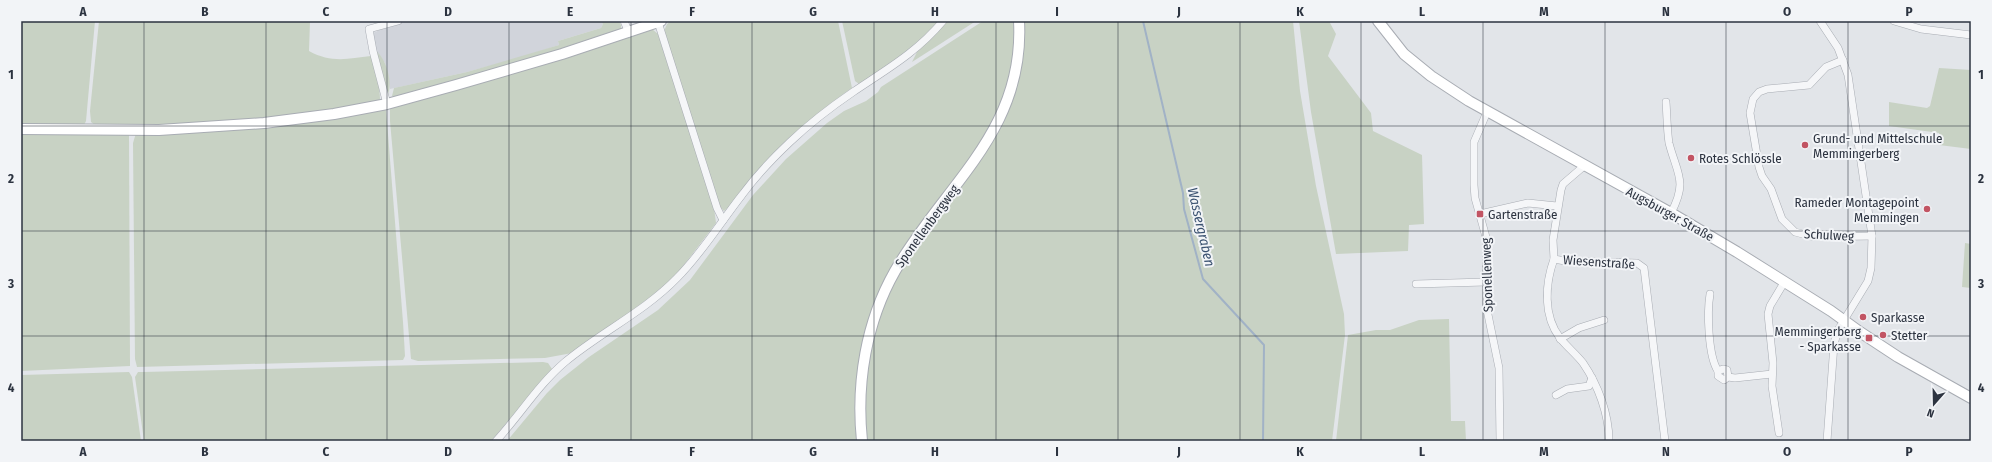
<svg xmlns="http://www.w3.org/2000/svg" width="1992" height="462" viewBox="0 0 1992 462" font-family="'Fira Sans Condensed',sans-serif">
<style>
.built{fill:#d1d4db}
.green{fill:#c8d2c4}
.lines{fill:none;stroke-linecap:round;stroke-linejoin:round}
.stream{stroke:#a1b2c6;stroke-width:2}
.street-casing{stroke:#a8acb3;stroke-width:8}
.secondary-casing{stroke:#a8acb3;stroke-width:12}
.street{stroke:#f5f6f8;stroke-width:7}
.secondary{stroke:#fff;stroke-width:10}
.grid{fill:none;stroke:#2c3340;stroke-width:1;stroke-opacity:0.55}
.poi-dot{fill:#c25463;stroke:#f2f4f7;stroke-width:1.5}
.labels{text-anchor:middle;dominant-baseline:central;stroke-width:4;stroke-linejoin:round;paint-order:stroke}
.poi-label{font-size:13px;fill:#2c3340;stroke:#f2f4f7;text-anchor:start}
.street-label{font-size:13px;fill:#2c3340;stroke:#f2f4f7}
.water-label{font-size:14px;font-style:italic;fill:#3a5170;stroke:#f2f4f7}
.neatline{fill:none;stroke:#2c3340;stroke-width:1.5}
.grid-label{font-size:13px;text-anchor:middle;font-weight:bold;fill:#2c3340}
</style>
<rect width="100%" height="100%" fill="#e2e5e9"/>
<path class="built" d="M408,21H601L603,24L601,28L558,41L559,45L522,57L467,72L390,89L385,63L376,51L373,33L393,24Z"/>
<g class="green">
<path d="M21,21H95L86,121L84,125L21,126Z"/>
<path d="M99,21H310L309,51C331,63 347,59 371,56L379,84L380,99L379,101L310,114L180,125H95L91,122L90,111Z"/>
<path d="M601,21H619L621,25V32L435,88L394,97L392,96L394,88L467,72L559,45L558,41L601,28L603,24Z"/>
<path d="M671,21H838L852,88C805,120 764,160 730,206L724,211L719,206L664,31L667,24Z"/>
<path d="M842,21H939L915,47L859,84L855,81Z"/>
<path d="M946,21H976L912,62L918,50Z"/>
<path d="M983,21H1014C1015,27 1016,33 1017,39C1017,46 1014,53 1013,60C1000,141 925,217 883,288C860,326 850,397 857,441H507L547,393L560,380L589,357L658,310L690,280L753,195L786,159L827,123L844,111L866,101L878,92L881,87Z"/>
<path d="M1024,21H1293L1300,91L1316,186L1344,314L1345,335L1332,441H867C862,376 872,313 908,258C961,175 1025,129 1024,21Z"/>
<path d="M1299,21H1329L1336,34L1328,56L1371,113L1373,131L1422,155L1424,224L1409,225L1408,251L1336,254L1311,112Z"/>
<path d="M652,29L658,34L714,208L716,223L681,269L660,290L641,304L572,353L545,358L418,361L411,359L390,121V108Z"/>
<path d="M376,51C386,58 393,83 388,94Z"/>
<path d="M1939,68L1971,70V149L1939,145V133L1889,126V102L1927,108L1930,106Z"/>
<path d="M386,109L403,322L405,356L403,360L137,367L135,359L133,143L136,133Z"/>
<path d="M21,132L129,134L130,366L21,371Z"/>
<path d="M1965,243L1971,244V288L1962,287Z"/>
<path d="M1449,319L1451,421H1465L1466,441H1336L1348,335L1376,330H1390L1419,320Z"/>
<path d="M543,362L548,363L552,369L550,372L491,441H144L135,377L138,372H143Z"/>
<path d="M129,372L132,377L141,441H21V375Z"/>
</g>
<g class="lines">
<path class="stream" d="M1143,21L1183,193L1184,209L1203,279L1264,345L1263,441"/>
<defs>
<g id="street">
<path d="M624,21L629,33"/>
<path d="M1820,21L1838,48L1848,75L1872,236L1871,268L1868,281L1838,330L1834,344L1827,441"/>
<path d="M1894,21L1921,29L1971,35"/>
<path d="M658,22L717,208L723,220"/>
<path d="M1843,60L1826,67L1809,85L1767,89L1759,92L1753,99L1750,113L1759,167L1762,176L1771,189L1782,219L1795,232L1814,237L1872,236"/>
<path d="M1666,102C1667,115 1667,130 1669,143C1677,174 1688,181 1671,213"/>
<path d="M387,104L373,51L369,29L398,21"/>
<path d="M1487,112L1474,142V185L1475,198L1486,237V305L1499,368L1500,441"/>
<path d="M1584,166L1563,184L1561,190L1553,240L1554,259L1565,261L1637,263L1644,268L1665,441"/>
<path d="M1480,214L1528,203L1557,206"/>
<path d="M1554,259C1545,284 1543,316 1560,338C1567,347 1576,354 1583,363C1598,385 1609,414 1609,441"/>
<path d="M1416,284L1485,282"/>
<path d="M1710,294C1707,312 1708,356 1718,371"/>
<path d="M1560,339L1579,328L1604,320"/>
<path d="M1728,377L1727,370L1723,369L1718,371V376L1724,380L1728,377L1735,378L1772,374"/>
<path d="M1556,395L1567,389L1589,386L1592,378"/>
<path d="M1779,433L1772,386L1773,363L1768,314L1770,306L1785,281"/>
<path d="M496,441C520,415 538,385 565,362C601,332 644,312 677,278C702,253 720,223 742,195C756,176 773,158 790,142C809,124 831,107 853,92C887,69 916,53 943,21"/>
</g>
<g id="secondary">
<path d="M1378,21L1404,54L1431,76L1469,101L1671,213L1737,252L1831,311L1860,332L1898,357L1971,398"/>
<path d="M21,129L159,130L264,123L334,114L387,104L456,85L562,54L661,21"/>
<path d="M862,441C856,383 866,322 895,271C944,185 1025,132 1019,21"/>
</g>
</defs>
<use href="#street" class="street-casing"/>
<use href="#secondary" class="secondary-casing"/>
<use href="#street" class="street"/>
<use href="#secondary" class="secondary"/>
</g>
<path class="grid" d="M144,21V441M266,21V441M387,21V441M509,21V441M631,21V441M752,21V441M874,21V441M996,21V441M1118,21V441M1240,21V441M1361,21V441M1483,21V441M1605,21V441M1726,21V441M1848,21V441M21,126H1971M21,231H1971M21,336H1971"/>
<g class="poi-dot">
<circle cx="1805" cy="145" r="4"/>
<circle cx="1691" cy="158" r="4"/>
<circle cx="1927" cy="209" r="4"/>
<rect x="1476" y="210" width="8" height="8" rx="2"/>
<circle cx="1863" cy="317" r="4"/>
<circle cx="1883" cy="335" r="4"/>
<rect x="1865" y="334" width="8" height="8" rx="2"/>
</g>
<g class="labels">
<g class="poi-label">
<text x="1813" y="138">Grund- und Mittelschule<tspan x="1813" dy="15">Memmingerberg</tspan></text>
<text x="1699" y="158">Rotes Schlössle</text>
<text x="1919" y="202" text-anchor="end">Rameder Montagepoint<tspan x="1919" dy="15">Memmingen</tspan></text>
<text x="1488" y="214">Gartenstraße</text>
<text x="1871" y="317">Sparkasse</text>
<text x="1861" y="331" text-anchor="end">Memmingerberg<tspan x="1861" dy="15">- Sparkasse</tspan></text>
<text x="1891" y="335">Stetter</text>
</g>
<g class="street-label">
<text transform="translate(1670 214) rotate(29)">Augsburger Straße</text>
<text transform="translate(927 226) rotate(-54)">Sponellenbergweg</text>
<text transform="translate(1829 235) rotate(3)">Schulweg</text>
<text transform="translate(1599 262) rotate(4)">Wiesenstraße</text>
<text transform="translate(1487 275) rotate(-92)">Sponellenweg</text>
</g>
<g class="water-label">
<text transform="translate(1201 227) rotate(77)">Wassergraben</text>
</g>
</g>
<rect width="1992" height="462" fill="none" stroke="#f2f4f7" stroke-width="44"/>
<g transform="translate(1934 404) rotate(200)" stroke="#f2f4f7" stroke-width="3" paint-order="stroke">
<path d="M0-3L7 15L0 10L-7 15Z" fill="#2c3340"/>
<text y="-6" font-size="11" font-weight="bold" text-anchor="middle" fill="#2c3340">N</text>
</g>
<rect x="22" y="22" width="1948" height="418" class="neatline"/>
<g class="grid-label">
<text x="83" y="16">A</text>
<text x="205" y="16">B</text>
<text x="326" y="16">C</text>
<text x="448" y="16">D</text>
<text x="570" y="16">E</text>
<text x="692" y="16">F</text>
<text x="813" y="16">G</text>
<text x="935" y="16">H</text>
<text x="1057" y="16">I</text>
<text x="1179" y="16">J</text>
<text x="1300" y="16">K</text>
<text x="1422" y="16">L</text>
<text x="1544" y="16">M</text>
<text x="1666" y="16">N</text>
<text x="1787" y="16">O</text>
<text x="1909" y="16">P</text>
<text x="11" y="79">1</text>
<text x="1981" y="79">1</text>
<text x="11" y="183">2</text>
<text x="1981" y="183">2</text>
<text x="11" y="288">3</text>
<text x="1981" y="288">3</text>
<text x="11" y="392">4</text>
<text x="1981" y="392">4</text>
<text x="83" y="456">A</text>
<text x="205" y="456">B</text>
<text x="326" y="456">C</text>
<text x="448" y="456">D</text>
<text x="570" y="456">E</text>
<text x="692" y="456">F</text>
<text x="813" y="456">G</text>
<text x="935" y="456">H</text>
<text x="1057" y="456">I</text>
<text x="1179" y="456">J</text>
<text x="1300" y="456">K</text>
<text x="1422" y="456">L</text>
<text x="1544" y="456">M</text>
<text x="1666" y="456">N</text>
<text x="1787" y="456">O</text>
<text x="1909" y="456">P</text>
</g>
</svg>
